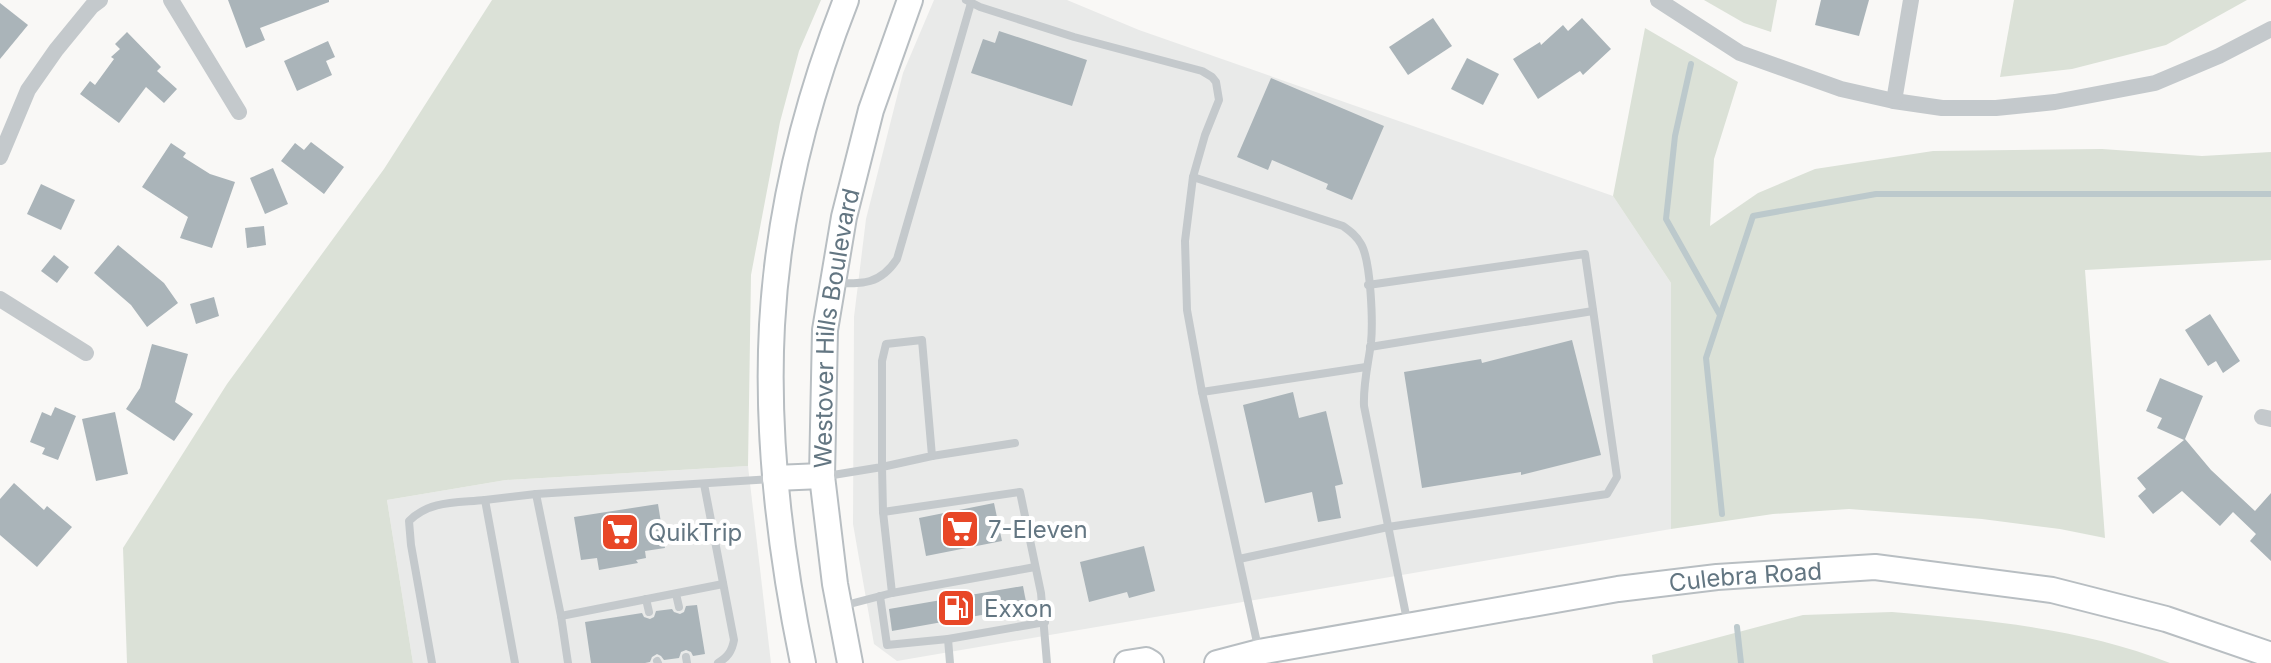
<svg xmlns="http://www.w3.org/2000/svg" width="2271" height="663" viewBox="0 0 2271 663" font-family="Inter,sans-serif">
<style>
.built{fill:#e9eae9}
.green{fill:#dbe1d7}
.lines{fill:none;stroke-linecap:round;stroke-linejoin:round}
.stream{stroke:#bcc9cc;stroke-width:6}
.building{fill:#aab4b9}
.secondary-casing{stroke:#b8bec2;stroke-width:28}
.lane{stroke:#c4c9cc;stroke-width:8}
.street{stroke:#c4c9cc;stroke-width:16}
.secondary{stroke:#fff;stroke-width:24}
.labels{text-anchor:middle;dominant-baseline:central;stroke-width:8;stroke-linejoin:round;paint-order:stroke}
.street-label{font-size:24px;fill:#637682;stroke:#fff}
.poi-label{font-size:24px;fill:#637682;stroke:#fff;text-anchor:start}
</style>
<rect width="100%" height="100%" fill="#f9f8f6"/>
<g class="built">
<path d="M934,0H1067L1139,30L1613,196L1671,283V529L897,661L874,644L853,524L854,317L866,219L903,73Z"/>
<path d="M748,466L771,663H413L387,500L506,480Z"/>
</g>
<g class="green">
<path d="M492,0H821L799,51L780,122L751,275L748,466L506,480L387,500L413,663H127L123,548L227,384L384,169Z"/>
<path d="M1704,0H1777L1771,32L1744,23Z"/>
<path d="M2014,0H2247L2166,45L2072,69L2000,77Z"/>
<path d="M1645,28L1738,82L1714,159L1710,226L1758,193L1815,169L1933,151L2102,149L2202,156L2271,152V260L2085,270L2105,538L2060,529L1982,519L1849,509L1773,514L1671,529V283L1613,196Z"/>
<path d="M1892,612C1986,620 2082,628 2170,663H1653L1652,655L1803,615Z"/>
</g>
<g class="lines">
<g class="stream">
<path d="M1691,64L1675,136L1666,219L1720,315"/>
<path d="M1722,514L1706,358L1753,216L1876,194H2271"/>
<path d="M1737,627L1741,663"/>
</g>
</g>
<g class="building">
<path d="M228,0H329V2L260,28L265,40L246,48Z"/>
<path d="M1821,0H1869L1859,36L1815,25Z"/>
<path d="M0,3L28,25L0,59Z"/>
<path d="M1433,18L1452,46L1408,75L1389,47Z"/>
<path d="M1582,18L1611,49L1583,75L1580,71L1538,99L1513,59L1540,42L1541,45L1563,25L1568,31Z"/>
<path d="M999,31L1087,60L1072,106L971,73L983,39L995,43Z"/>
<path d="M127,32L161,67L157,71L177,89L164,103L146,87L119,123L80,94L90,81L95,85L114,59L111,57L120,49L115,44Z"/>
<path d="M328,41L335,57L326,61L332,75L297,91L284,61Z"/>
<path d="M1467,58L1499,74L1483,105L1451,89Z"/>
<path d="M1271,78L1384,126L1352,200L1326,189L1328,184L1272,160L1268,170L1237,157Z"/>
<path d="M311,142L344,167L324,194L281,161L295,143L304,150Z"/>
<path d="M171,143L186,153L183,157L210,174L235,182L212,248L180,238L188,217L142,187Z"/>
<path d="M273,168L288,204L265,214L250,178Z"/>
<path d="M41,184L75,200L61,230L27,214Z"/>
<path d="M264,226L266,245L247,248L245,228Z"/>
<path d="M118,245L164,283L178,303L147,327L131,305L94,273Z"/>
<path d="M54,255L69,267L57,283L41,271Z"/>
<path d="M214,297L219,316L196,324L190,304Z"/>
<path d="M2210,314L2240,361L2223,373L2216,361L2208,366L2185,330Z"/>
<path d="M1572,340L1601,455L1521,475V472L1422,488L1404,372L1481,359L1482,363Z"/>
<path d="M152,344L188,354L175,402L193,414L174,441L126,409L140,388Z"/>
<path d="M2160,378L2203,396L2185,439L2211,470L2255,511L2271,493V561L2250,541L2256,534L2233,512L2220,526L2182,491L2153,514L2138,496L2146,489L2137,478L2184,440L2157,428L2162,418L2146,411Z"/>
<path d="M1293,392L1299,418L1326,411L1343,484L1335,486L1341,518L1318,522L1312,492L1265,503L1243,405Z"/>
<path d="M55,407L76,416L58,460L42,454L45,448L30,442L42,412L51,416Z"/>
<path d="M115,412L128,474L96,481L82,419Z"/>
<path d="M14,483L44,510L47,506L72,527L37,567L0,535V499Z"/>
<path d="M994,503L1002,541L926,556L919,518Z"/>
<path d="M658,504L665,548L645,551L646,558L636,560L638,563L599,570L597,558L581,560L574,517Z"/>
<path d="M1144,546L1155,591L1129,598L1127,592L1089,602L1080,562Z"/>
<path d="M1023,586L1027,607L892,631L889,609Z"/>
<path d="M697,605L705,654L693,656L691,652L686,650L681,652L679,658L664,660L661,656L657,654L652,657L650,662L645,663H591L585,622L642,613L644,617L650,619L654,617L656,611L672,609L674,612L680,614L684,612L686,606Z"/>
</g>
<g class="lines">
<defs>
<g id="secondary">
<path d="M775,478L822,476"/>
<path d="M803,663C780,552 766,438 772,325C778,214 805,104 846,0"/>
<path id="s1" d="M850,663L835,584L822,476L825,330L844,217L871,110L910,0"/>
<path d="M1127,663L1146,660L1151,663"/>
<path id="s2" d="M1217,663L1259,652L1618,589L1717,577L1875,567L2052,590L2166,619L2271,655"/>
</g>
</defs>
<use href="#secondary" class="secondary-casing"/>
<g class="lane">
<path d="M966,0L980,7L1074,37L1202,71L1212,77L1216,82L1219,100L1205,135L1193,177L1185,241L1187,310L1202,392L1258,647"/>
<path d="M1193,177L1343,226C1350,231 1357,236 1361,244C1371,261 1373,322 1371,343C1368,365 1363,384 1364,406L1408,625"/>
<path d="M834,283C862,284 880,285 897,259L971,3"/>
<path d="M1370,347L1593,311"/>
<path d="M1202,392L1366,367"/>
<path d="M932,456L1015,443"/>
<path d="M827,476L882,467V361L886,344L922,340L932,456L882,467L883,512L892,593L842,606"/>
<path d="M704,484L734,640C732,651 728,657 718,663"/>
<path d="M883,512L1020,492L1041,593L1047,663"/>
<path d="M1239,559L1388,527L1607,494L1617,477L1585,254L1368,285"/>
<path d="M892,593L1035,567"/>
<path d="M676,594L679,607"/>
<path d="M880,596L887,645L948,639L1045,622"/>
<path d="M646,599L649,612"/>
<path d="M561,616L723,584"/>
<path d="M948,639L950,663"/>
<path d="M686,657L687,663"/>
<path d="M657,661L658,663"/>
<path d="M432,663L411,545L409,521C430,500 457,503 485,500"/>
<path d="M515,663L485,500L536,494"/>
<path d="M568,663L561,616L536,494L770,479"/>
</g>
<g class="street">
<path d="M171,0L239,112"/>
<path d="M1658,0L1740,53L1841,89L1894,101L1942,108H1996L2055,102L2155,83L2219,56L2271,29"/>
<path d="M1894,101L1911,0"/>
<path d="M0,157L28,90L56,50L92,6L100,0"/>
<path d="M0,299L86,353"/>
<path d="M2262,417L2271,419"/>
</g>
<use href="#secondary" class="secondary"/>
</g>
<defs>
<symbol id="supermarket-square" viewBox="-11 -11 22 22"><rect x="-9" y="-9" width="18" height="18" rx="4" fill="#e84727" stroke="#fff"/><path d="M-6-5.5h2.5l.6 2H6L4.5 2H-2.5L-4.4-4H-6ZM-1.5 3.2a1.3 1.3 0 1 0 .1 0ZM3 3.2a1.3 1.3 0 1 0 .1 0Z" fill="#fff"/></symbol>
<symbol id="fuel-square" viewBox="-11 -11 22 22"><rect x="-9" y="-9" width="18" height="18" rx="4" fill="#e84727" stroke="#fff"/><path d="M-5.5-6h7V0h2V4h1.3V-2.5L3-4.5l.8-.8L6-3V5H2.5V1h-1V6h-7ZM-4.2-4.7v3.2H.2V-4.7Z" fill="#fff"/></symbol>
</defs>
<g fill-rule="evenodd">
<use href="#supermarket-square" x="938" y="507" width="44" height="44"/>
<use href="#supermarket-square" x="598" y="510" width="44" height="44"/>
<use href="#fuel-square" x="934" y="586" width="44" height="44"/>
</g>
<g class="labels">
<g class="street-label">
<text stroke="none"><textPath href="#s1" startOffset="338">Westover Hills Boulevard</textPath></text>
<text stroke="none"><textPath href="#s2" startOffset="536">Culebra Road</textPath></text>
</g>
<g class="poi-label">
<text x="988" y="529">7-Eleven</text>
<text x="648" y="532">QuikTrip</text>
<text x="984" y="608">Exxon</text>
</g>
</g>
</svg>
